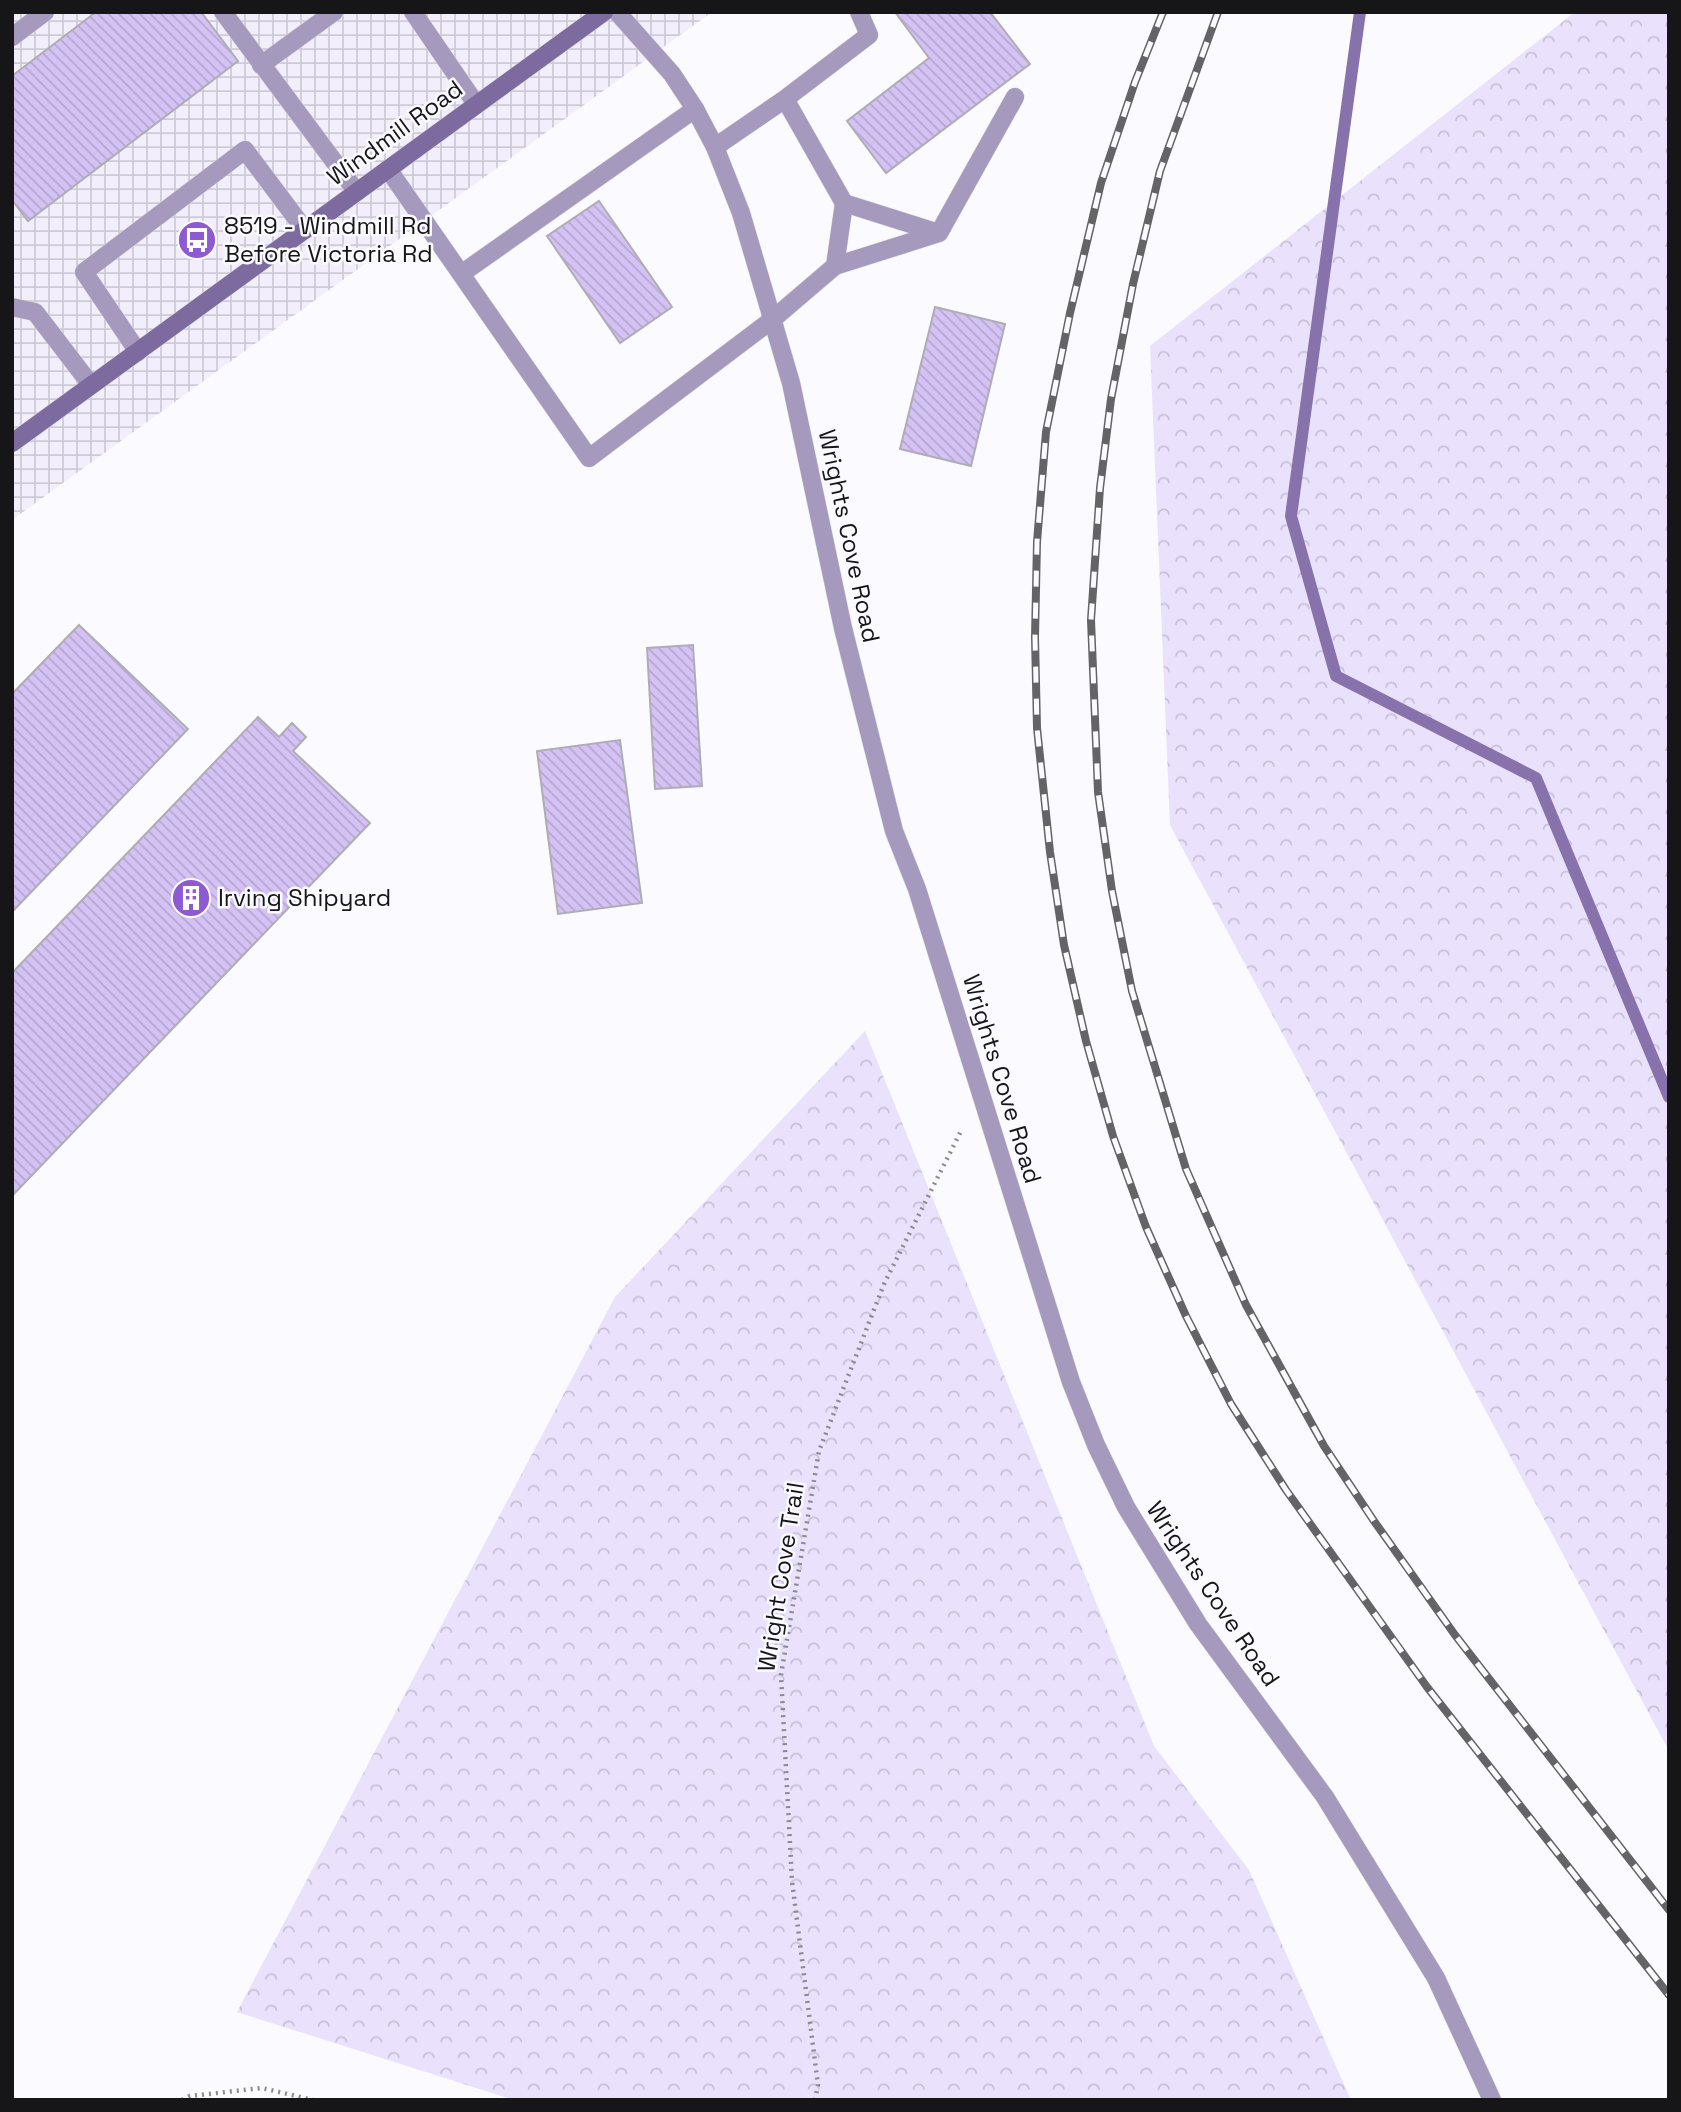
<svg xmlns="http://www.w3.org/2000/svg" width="1681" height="2112" font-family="'Space Grotesk',sans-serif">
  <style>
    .industrial { fill: url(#industrial-grid) }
    .forest { fill: url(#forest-crowns) }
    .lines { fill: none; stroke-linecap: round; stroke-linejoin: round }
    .stream { stroke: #8772ac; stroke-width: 12 }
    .building { fill: url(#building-back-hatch); stroke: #afadb3; stroke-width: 2 }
    .service-casing { stroke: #d6d6da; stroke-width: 19 }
    .minor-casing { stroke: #d6d6da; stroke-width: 19 }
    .secondary-casing { stroke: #d6d6da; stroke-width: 19 }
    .path { stroke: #8b8a8e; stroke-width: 4.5; stroke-dasharray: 2 5; stroke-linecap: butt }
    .service { stroke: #a599bd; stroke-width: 18 }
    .minor { stroke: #a599bd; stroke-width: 18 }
    .secondary { stroke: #7d6a9e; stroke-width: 18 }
    .rail-casing { stroke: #646467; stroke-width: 8 }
    .rail { stroke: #fbfaff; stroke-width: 5; stroke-dasharray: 16; stroke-linecap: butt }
    .labels { text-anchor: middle; stroke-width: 5; stroke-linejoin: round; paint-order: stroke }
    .street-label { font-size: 24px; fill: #161618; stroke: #fbfaff }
    .poi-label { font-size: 24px; fill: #161618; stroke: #fbfaff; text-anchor: start }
  </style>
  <defs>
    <pattern id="industrial-grid" width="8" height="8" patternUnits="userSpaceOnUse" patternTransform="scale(1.75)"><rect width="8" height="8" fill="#f2eefb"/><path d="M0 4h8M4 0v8" fill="none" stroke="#cfcbd6"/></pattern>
    <pattern id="forest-crowns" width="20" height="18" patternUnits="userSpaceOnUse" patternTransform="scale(1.75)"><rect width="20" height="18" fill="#eae1fc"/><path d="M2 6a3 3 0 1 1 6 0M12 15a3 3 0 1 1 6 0" fill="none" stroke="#c8c0d7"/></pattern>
    <pattern id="building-back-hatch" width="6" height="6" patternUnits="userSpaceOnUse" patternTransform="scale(1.75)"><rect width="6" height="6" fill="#d4c2f5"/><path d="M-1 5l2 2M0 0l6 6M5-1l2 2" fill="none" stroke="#b5a6d1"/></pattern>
  </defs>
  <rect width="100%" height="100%" fill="#fbfaff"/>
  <path class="industrial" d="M 12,12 L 712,12 L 12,520 Z"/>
  <path class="forest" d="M 1575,12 L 1669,12 L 1669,1751 L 1170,825 L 1150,346 Z
    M 865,1031 L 1154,1746 L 1249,1870 L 1351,2100 L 514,2100 L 237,2012 L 615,1297 Z"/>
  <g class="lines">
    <path class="stream" d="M 1360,12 L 1291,516 L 1336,676 L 1536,778 L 1669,1097"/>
  </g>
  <path class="building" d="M 96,12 L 201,12 L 238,61 L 28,221 L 12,200 L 12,76 Z
    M 895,12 L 990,12 L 1030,64 L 886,173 L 847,121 L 929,58 Z
    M 599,201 L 672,307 L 620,343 L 547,236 Z
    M 935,307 L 1005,324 L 971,466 L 900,449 Z
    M 79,625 L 188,729 L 12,912 L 12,694 Z
    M 693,645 L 702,786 L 655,789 L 647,648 Z
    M 258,717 L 279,737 L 292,723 L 306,737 L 293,751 L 370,823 L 12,1196 L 12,973 Z
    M 620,740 L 642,903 L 558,914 L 537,751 Z"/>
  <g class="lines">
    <g class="service-casing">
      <path id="service" d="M 223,12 L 356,191
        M 413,12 L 476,104
        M 12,37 L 45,12
        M 261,65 L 334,12
        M 715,147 L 785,99
        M 388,169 L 589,458 L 773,319 L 835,266 L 939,233 L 1015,97
        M 844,203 L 939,233
        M 835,266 L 844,203 L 785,99 L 869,35 L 859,12
        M 461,274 L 695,109
        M 12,307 L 35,312 L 91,385
        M 138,352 L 84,272 L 245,150 L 305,230"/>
    </g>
    <g class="minor-casing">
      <path id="minor" d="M 617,12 L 672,74 L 695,109 L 715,147 L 741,213 L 791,383 L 843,628 L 894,831 L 917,889 L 1071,1382 L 1096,1445 L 1126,1507 L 1198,1624 L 1325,1797 L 1436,1978 L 1492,2100"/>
    </g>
    <g class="secondary-casing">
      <path id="secondary" d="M 12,443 L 604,12"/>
    </g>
    <path class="path" d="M 182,2100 L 190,2096 L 262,2088 L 313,2100
      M 815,2100 L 818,2085 L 792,1881 L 781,1675 L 819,1451 L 884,1284 L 961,1131"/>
    <use href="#service" class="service"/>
    <use href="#minor" class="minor"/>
    <use href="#secondary" class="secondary"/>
    <g class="rail-casing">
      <path id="rail" d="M 1163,12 L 1135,82 L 1101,183 L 1070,313 L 1046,432 L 1037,542 L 1035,637 L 1037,728 L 1050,852 L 1064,945 L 1086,1041 L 1113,1136 L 1146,1227 L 1186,1316 L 1231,1404 L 1286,1490 L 1427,1687 L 1669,1995
        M 1218,12 L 1160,171 L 1133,284 L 1111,399 L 1100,488 L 1091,620 L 1098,792 L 1112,891 L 1132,991 L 1186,1169 L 1246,1305 L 1324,1446 L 1374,1521 L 1455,1635 L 1669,1910"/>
    </g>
    <use href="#rail" class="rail"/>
  </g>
  <defs>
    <g id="bus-disc" transform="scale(2.0125)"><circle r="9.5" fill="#8d5ad2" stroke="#fbfaff"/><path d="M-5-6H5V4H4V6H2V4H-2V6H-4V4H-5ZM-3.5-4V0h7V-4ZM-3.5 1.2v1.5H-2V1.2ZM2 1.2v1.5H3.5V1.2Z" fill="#fff"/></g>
    <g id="building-disc" transform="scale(2.0125)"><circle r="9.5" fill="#8d5ad2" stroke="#fbfaff"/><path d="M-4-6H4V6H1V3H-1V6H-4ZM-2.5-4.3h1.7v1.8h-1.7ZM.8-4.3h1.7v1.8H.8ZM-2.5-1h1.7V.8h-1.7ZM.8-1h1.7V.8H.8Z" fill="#fff"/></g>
  </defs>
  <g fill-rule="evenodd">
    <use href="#bus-disc" x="197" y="240"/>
    <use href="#building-disc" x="191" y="898"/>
  </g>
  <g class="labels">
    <g class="street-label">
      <text transform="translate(395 133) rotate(-36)" y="8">Windmill Road</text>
      <text transform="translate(849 536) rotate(78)" y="8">Wrights Cove Road</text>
      <text transform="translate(1002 1079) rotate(73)" y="8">Wrights Cove Road</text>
      <text transform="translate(781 1577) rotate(-81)" y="8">Wright Cove Trail</text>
      <text transform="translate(1213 1594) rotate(56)" y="8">Wrights Cove Road</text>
    </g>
    <g class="poi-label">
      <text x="224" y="234">8519 - Windmill Rd<tspan x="224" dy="28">Before Victoria Rd</tspan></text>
      <text x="218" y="906">Irving Shipyard</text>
    </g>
  </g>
  <rect width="1681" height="2112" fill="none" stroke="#161618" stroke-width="28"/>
</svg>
